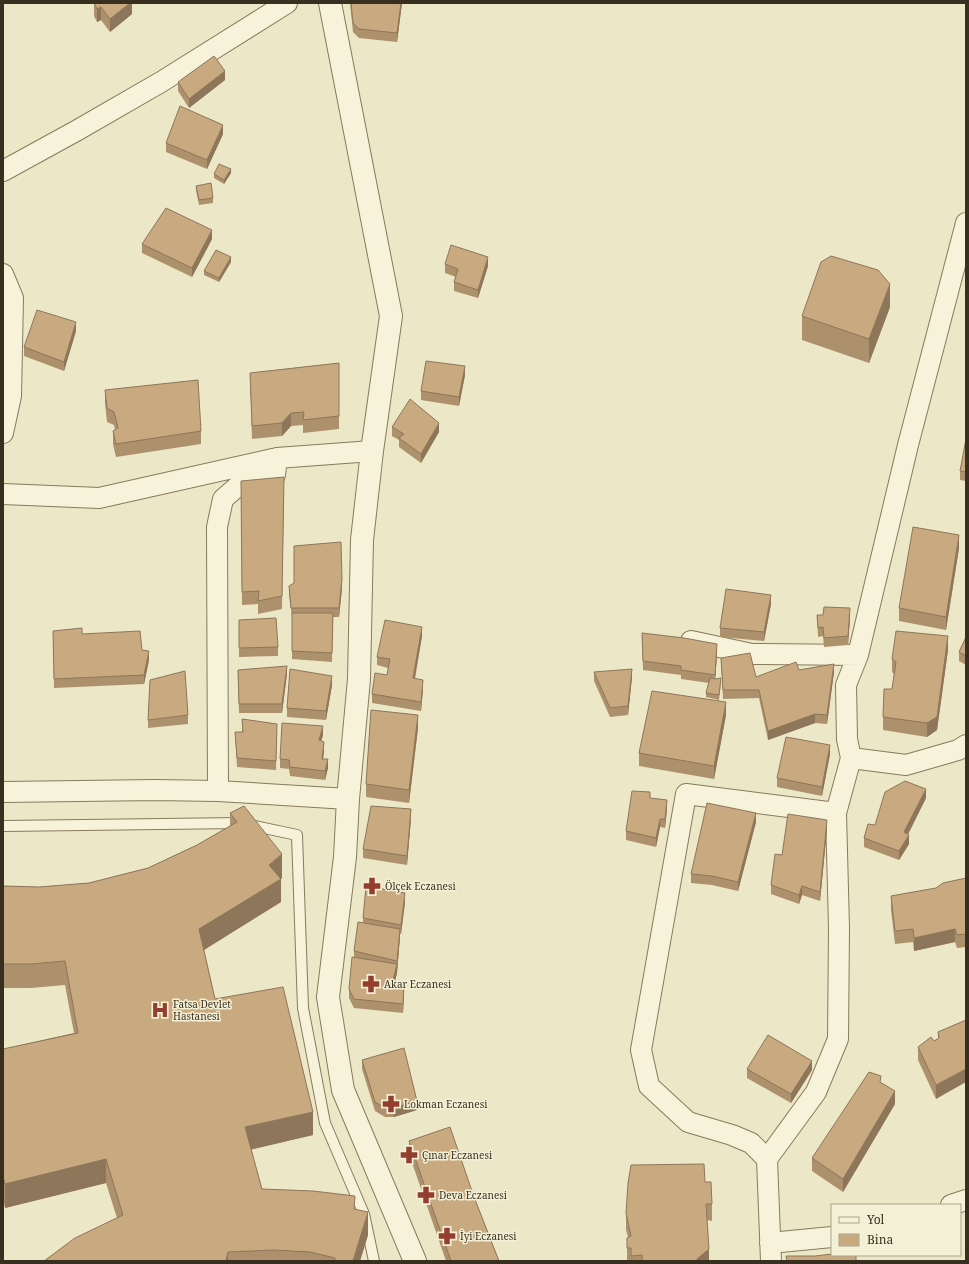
<svg xmlns="http://www.w3.org/2000/svg" width="969" height="1264" font-family="'Noto Serif',serif">
  <style>
    .lines { fill: none; stroke-linecap: round; stroke-linejoin: round }
    .service-casing { stroke: #877a5d; stroke-width: 12 }
    .minor-casing { stroke: #877a5d; stroke-width: 22 }
    .tertiary-casing { stroke: #877a5d; stroke-width: 24 }
    .service { stroke: #f7f3da; stroke-width: 10 }
    .minor { stroke: #f7f3da; stroke-width: 20 }
    .tertiary { stroke: #f7f3da; stroke-width: 22 }
    .wall { fill: #ad916d }
    .shaded-wall { fill: #8d7659 }
    .building { fill: #c9a97f; stroke: #8d7659 }
    .labels { text-anchor: middle; stroke-width: 3; stroke-linejoin: round; paint-order: stroke }
    .poi-label { font-size: 10px; fill: #382f20; stroke: #f4f0d6; text-anchor: start }
  </style>
  <rect width="100%" height="100%" fill="#ece7c7"/>
  <g class="lines">
    <g class="service-casing">
      <path id="service" d="M 3,826 L 241,823 L 297,835 L 303,1008 L 325,1123 L 364,1214 L 374,1261"/>
    </g>
    <g class="minor-casing">
      <path id="minor" d="M 3,171 L 76,131 L 161,82 L 287,3
        M 3,274 L 13,298 L 11,396 L 3,433
        M 3,494 L 99,498 L 277,458 L 372,451
        M 691,641 L 752,654 L 858,655
        M 851,758 L 906,765 L 958,750 L 966,745
        M 218,791 L 217,527 L 223,499 L 238,486 L 260,477 L 275,475 L 277,458
        M 3,792 L 155,790 L 218,791 L 348,799
        M 767,1159 L 751,1143 L 732,1135 L 688,1122 L 649,1086 L 641,1050 L 686,794 L 836,813
        M 951,1205 L 966,1200
        M 770,1243 L 832,1237
        M 771,1261 L 767,1159 L 816,1092 L 838,1039 L 839,928 L 836,813 L 851,758 L 847,739 L 846,685 L 858,655 L 908,445 L 966,223"/>
    </g>
    <g class="tertiary-casing">
      <path id="tertiary" d="M 330,3 L 391,316 L 372,451 L 362,540 L 359,679 L 348,799 L 345,857 L 328,997 L 343,1090 L 415,1261"/>
    </g>
    <use href="#service" class="service"/>
    <use href="#minor" class="minor"/>
    <use href="#tertiary" class="tertiary"/>
  </g>
  <path class="wall" d="M 94,3 L 132,3 L 132,14 L 110,32 L 101,20 L 97,22 L 94,16 Z
    M 350,3 L 402,3 L 397,42 L 359,38 L 353,32 Z
    M 225,80 L 189,108 L 178,91 L 178,82 Z
    M 223,134 L 207,169 L 166,152 L 166,143 Z
    M 231,173 L 224,184 L 214,178 L 214,174 Z
    M 196,186 L 213,198 L 213,203 L 199,205 L 196,190 Z
    M 212,239 L 192,277 L 142,253 L 142,244 Z
    M 231,262 L 219,282 L 204,275 L 204,271 Z
    M 445,264 L 488,266 L 478,298 L 454,291 L 454,282 L 456,277 L 445,273 Z
    M 890,307 L 869,363 L 802,340 L 802,316 Z
    M 76,331 L 64,371 L 24,356 L 24,347 Z
    M 339,363 L 339,429 L 303,433 L 303,425 L 291,426 L 282,436 L 252,439 L 250,373 Z
    M 465,375 L 459,406 L 421,400 L 421,391 Z
    M 105,390 L 201,431 L 201,444 L 116,457 L 113,444 L 113,431 L 115,430 L 114,425 L 107,422 L 105,403 Z
    M 392,427 L 439,432 L 421,463 L 399,447 L 399,440 L 392,436 Z
    M 966,439 L 966,481 L 960,480 L 960,471 Z
    M 241,481 L 284,490 L 282,609 L 258,614 L 258,604 L 242,605 Z
    M 959,548 L 946,630 L 899,621 L 899,608 Z
    M 289,586 L 342,588 L 339,617 L 333,617 L 332,662 L 292,659 L 292,617 L 289,595 Z
    M 771,604 L 764,641 L 720,637 L 720,628 Z
    M 817,615 L 850,617 L 848,645 L 824,647 L 823,636 L 818,637 Z
    M 239,620 L 278,647 L 278,656 L 239,657 Z
    M 53,631 L 82,634 L 142,650 L 149,660 L 144,684 L 54,688 Z
    M 642,633 L 717,653 L 715,679 L 721,682 L 719,700 L 706,697 L 706,693 L 709,683 L 681,679 L 681,675 L 643,670 Z
    M 422,636 L 415,679 L 423,689 L 421,711 L 372,703 L 372,694 L 387,675 L 388,668 L 377,665 L 377,657 Z
    M 966,637 L 966,665 L 959,661 L 959,652 Z
    M 948,650 L 937,730 L 927,737 L 883,730 L 883,717 L 892,689 L 894,674 L 892,672 L 892,659 Z
    M 721,658 L 756,677 L 799,670 L 834,672 L 827,724 L 815,723 L 768,740 L 759,698 L 723,699 Z
    M 238,670 L 287,674 L 282,713 L 239,713 Z
    M 594,672 L 632,677 L 628,715 L 610,717 L 594,681 Z
    M 332,685 L 326,720 L 287,717 L 287,708 Z
    M 188,715 L 188,724 L 148,728 L 148,720 Z
    M 726,715 L 714,779 L 639,766 L 639,753 Z
    M 242,719 L 277,724 L 276,770 L 237,767 L 235,732 L 242,732 Z
    M 418,728 L 409,803 L 366,797 L 366,784 Z
    M 323,735 L 321,741 L 324,751 L 323,759 L 328,768 L 325,780 L 290,776 L 289,769 L 280,768 L 280,759 Z
    M 830,754 L 822,796 L 777,787 L 777,778 Z
    M 650,798 L 667,809 L 665,828 L 660,827 L 656,847 L 626,840 L 626,831 Z
    M 926,798 L 908,835 L 909,844 L 899,860 L 864,847 L 864,838 L 875,825 Z
    M 230,813 L 282,878 L 281,879 L 281,902 L 204,950 L 215,999 L 313,1135 L 251,1149 L 262,1189 L 355,1209 L 368,1235 L 360,1261 L 44,1261 L 117,1218 L 106,1183 L 5,1208 L 3,1200 L 3,1049 L 74,1033 L 65,985 L 31,988 L 3,988 L 3,886 L 39,887 L 89,883 L 148,868 L 197,845 L 230,826 Z
    M 411,818 L 407,865 L 363,858 L 363,849 Z
    M 756,822 L 738,891 L 712,885 L 691,883 L 691,874 Z
    M 827,829 L 820,901 L 802,895 L 799,904 L 771,894 L 771,885 L 782,855 Z
    M 966,878 L 966,947 L 957,948 L 955,942 L 914,951 L 913,942 L 895,944 L 891,910 L 891,896 L 936,888 Z
    M 405,902 L 401,934 L 400,934 L 397,973 L 394,985 L 404,994 L 403,1013 L 354,1008 L 349,998 L 349,989 L 354,957 L 354,951 L 363,922 L 363,918 Z
    M 966,1020 L 936,1099 L 918,1060 L 918,1047 L 934,1041 L 938,1039 L 938,1032 Z
    M 362,1060 L 417,1110 L 394,1117 L 385,1117 L 375,1111 L 362,1069 Z
    M 747,1069 L 812,1070 L 791,1103 L 747,1078 Z
    M 881,1082 L 895,1104 L 843,1192 L 812,1171 L 812,1158 Z
    M 409,1141 L 474,1197 L 499,1261 L 446,1261 L 409,1154 Z
    M 705,1182 L 712,1204 L 712,1221 L 707,1220 L 709,1261 L 627,1261 L 627,1238 L 628,1237 L 626,1230 L 626,1213 Z"/>
  <path class="shaded-wall" d="M 130,3 L 132,3 L 132,14 L 110,32 L 110,19 Z
    M 401,3 L 402,3 L 397,42 L 397,33 Z
    M 101,7 L 101,20 L 97,22 L 97,9 Z
    M 225,71 L 225,80 L 189,108 L 189,99 Z
    M 223,125 L 223,134 L 207,169 L 207,160 Z
    M 231,169 L 231,173 L 224,184 L 224,180 Z
    M 212,230 L 212,239 L 192,277 L 192,268 Z
    M 231,257 L 231,262 L 219,282 L 219,278 Z
    M 488,257 L 488,266 L 478,298 L 478,290 Z
    M 890,284 L 890,307 L 869,363 L 869,339 Z
    M 76,322 L 76,331 L 64,371 L 64,362 Z
    M 465,366 L 465,375 L 459,406 L 459,397 Z
    M 291,413 L 291,426 L 282,436 L 282,423 Z
    M 439,423 L 439,432 L 421,463 L 421,454 Z
    M 959,535 L 959,548 L 946,630 L 946,617 Z
    M 342,579 L 342,588 L 339,617 L 339,608 Z
    M 771,595 L 771,604 L 764,641 L 764,632 Z
    M 850,608 L 850,617 L 848,645 L 848,636 Z
    M 422,627 L 422,636 L 413,687 L 413,678 Z
    M 948,636 L 948,650 L 937,730 L 927,737 L 927,723 Z
    M 717,644 L 717,653 L 715,684 L 715,675 Z
    M 149,651 L 149,660 L 144,684 L 144,675 Z
    M 834,664 L 834,672 L 827,724 L 827,715 Z
    M 287,666 L 287,674 L 282,713 L 282,704 Z
    M 632,669 L 632,677 L 628,715 L 628,706 Z
    M 332,676 L 332,685 L 326,720 L 326,711 Z
    M 423,680 L 423,689 L 421,711 L 421,702 Z
    M 726,702 L 726,715 L 714,779 L 714,766 Z
    M 815,714 L 815,723 L 768,740 L 768,731 Z
    M 418,715 L 418,728 L 409,803 L 409,790 Z
    M 323,726 L 323,735 L 319,749 L 319,740 Z
    M 324,742 L 324,751 L 322,768 L 322,759 Z
    M 830,745 L 830,754 L 822,796 L 822,787 Z
    M 328,759 L 328,768 L 325,780 L 325,771 Z
    M 926,789 L 926,798 L 904,841 L 904,832 Z
    M 667,800 L 667,809 L 665,828 L 665,819 Z
    M 411,809 L 411,818 L 407,865 L 407,856 Z
    M 756,813 L 756,822 L 738,891 L 738,882 Z
    M 660,819 L 660,827 L 656,847 L 656,838 Z
    M 827,820 L 827,829 L 820,901 L 820,892 Z
    M 909,835 L 909,844 L 899,860 L 899,851 Z
    M 282,854 L 282,878 L 281,879 L 281,902 L 199,953 L 199,929 L 269,865 Z
    M 802,886 L 802,895 L 799,904 L 799,895 Z
    M 405,893 L 405,902 L 401,934 L 401,925 Z
    M 400,929 L 400,938 L 397,973 L 392,993 L 392,984 L 397,965 Z
    M 955,929 L 955,942 L 914,951 L 914,938 Z
    M 404,986 L 404,994 L 403,1013 L 403,1004 Z
    M 812,1061 L 812,1070 L 791,1103 L 791,1094 Z
    M 966,1069 L 966,1082 L 936,1099 L 936,1085 Z
    M 895,1091 L 895,1104 L 843,1192 L 843,1179 Z
    M 417,1101 L 417,1110 L 394,1117 L 394,1108 Z
    M 313,1112 L 313,1135 L 245,1151 L 245,1127 Z
    M 106,1159 L 106,1183 L 5,1208 L 5,1184 Z
    M 368,1212 L 368,1235 L 360,1261 L 353,1261 Z
    M 709,1249 L 709,1261 L 697,1261 L 697,1259 Z
    M 228,1252 L 228,1261 L 226,1261 Z"/>
  <path class="building" d="M 94,3 L 130,3 L 110,19 L 101,7 L 97,9 Z
    M 351,3 L 401,3 L 397,33 L 359,29 L 353,23 Z
    M 214,56 L 225,71 L 189,99 L 178,82 Z
    M 180,106 L 223,125 L 207,160 L 166,143 Z
    M 219,164 L 231,169 L 224,180 L 214,174 Z
    M 211,183 L 213,198 L 199,200 L 196,186 Z
    M 166,208 L 212,230 L 192,268 L 142,244 Z
    M 451,245 L 488,257 L 478,290 L 454,282 L 458,269 L 445,264 Z
    M 216,250 L 231,257 L 219,278 L 204,271 Z
    M 831,256 L 878,270 L 890,284 L 869,339 L 802,316 L 821,262 Z
    M 37,310 L 76,322 L 64,362 L 24,347 Z
    M 426,361 L 465,366 L 459,397 L 421,391 Z
    M 339,363 L 339,416 L 303,420 L 304,412 L 291,413 L 282,423 L 252,426 L 250,373 Z
    M 198,380 L 201,431 L 116,444 L 113,431 L 118,428 L 114,412 L 107,408 L 105,390 Z
    M 410,399 L 439,423 L 421,454 L 399,438 L 404,434 L 392,427 Z
    M 966,439 L 966,472 L 960,471 Z
    M 284,477 L 282,596 L 258,601 L 259,591 L 242,592 L 241,481 Z
    M 913,527 L 959,535 L 946,617 L 899,608 Z
    M 341,542 L 342,579 L 339,608 L 291,608 L 289,586 L 294,583 L 294,546 Z
    M 726,589 L 771,595 L 764,632 L 720,628 Z
    M 824,607 L 850,608 L 848,636 L 824,638 L 823,627 L 818,628 L 817,615 L 823,615 Z
    M 292,613 L 333,613 L 332,653 L 292,651 Z
    M 276,618 L 278,647 L 239,648 L 239,620 Z
    M 385,620 L 422,627 L 413,678 L 423,680 L 421,702 L 372,694 L 375,673 L 387,675 L 390,659 L 377,657 Z
    M 82,628 L 82,634 L 140,631 L 142,650 L 149,651 L 144,675 L 54,679 L 53,631 Z
    M 896,631 L 948,636 L 937,717 L 927,723 L 883,717 L 884,689 L 892,689 L 896,662 L 892,659 Z
    M 642,633 L 684,638 L 717,644 L 715,675 L 681,670 L 681,666 L 643,661 Z
    M 966,637 L 966,656 L 959,652 Z
    M 750,653 L 756,677 L 796,662 L 799,670 L 834,664 L 827,715 L 815,714 L 768,731 L 759,690 L 723,690 L 721,658 Z
    M 287,666 L 282,704 L 239,704 L 238,670 Z
    M 290,669 L 332,676 L 326,711 L 287,708 Z
    M 632,669 L 628,706 L 610,708 L 594,672 Z
    M 185,671 L 188,715 L 148,720 L 150,680 Z
    M 710,678 L 715,679 L 721,678 L 719,695 L 706,693 Z
    M 652,691 L 726,702 L 714,766 L 639,753 Z
    M 371,710 L 418,715 L 409,790 L 366,784 Z
    M 242,719 L 277,724 L 276,761 L 237,758 L 235,732 L 243,732 Z
    M 282,723 L 323,726 L 319,740 L 324,742 L 322,759 L 328,759 L 325,771 L 290,767 L 289,760 L 280,759 Z
    M 786,737 L 830,745 L 822,787 L 777,778 Z
    M 905,781 L 926,789 L 904,832 L 909,835 L 899,851 L 864,838 L 868,824 L 875,825 L 885,792 Z
    M 632,791 L 650,792 L 650,798 L 667,800 L 665,819 L 660,819 L 656,838 L 626,831 Z
    M 707,803 L 756,813 L 738,882 L 712,876 L 691,874 Z
    M 244,806 L 282,854 L 269,865 L 281,879 L 199,929 L 215,999 L 283,987 L 313,1112 L 245,1127 L 262,1189 L 313,1191 L 355,1196 L 354,1209 L 368,1212 L 353,1261 L 335,1261 L 335,1258 L 310,1252 L 274,1250 L 228,1252 L 226,1261 L 44,1261 L 75,1238 L 123,1215 L 106,1159 L 5,1184 L 3,1177 L 3,1049 L 78,1033 L 65,961 L 31,964 L 3,964 L 3,886 L 39,887 L 89,883 L 148,868 L 197,845 L 237,822 L 230,813 Z
    M 371,806 L 411,809 L 407,856 L 363,849 Z
    M 788,814 L 827,820 L 820,892 L 802,886 L 799,895 L 771,885 L 775,854 L 782,855 Z
    M 966,878 L 966,934 L 957,935 L 955,929 L 914,938 L 913,929 L 895,931 L 891,896 L 936,888 L 943,883 Z
    M 366,886 L 405,893 L 401,925 L 363,918 Z
    M 358,922 L 400,929 L 397,961 L 354,951 Z
    M 352,957 L 397,964 L 392,984 L 404,986 L 403,1004 L 354,999 L 349,989 Z
    M 966,1020 L 966,1069 L 936,1085 L 918,1047 L 931,1037 L 934,1041 L 939,1038 L 938,1032 Z
    M 768,1035 L 812,1061 L 791,1094 L 747,1069 Z
    M 404,1048 L 417,1101 L 394,1108 L 385,1108 L 375,1102 L 362,1060 Z
    M 869,1072 L 881,1076 L 880,1082 L 895,1091 L 843,1179 L 812,1158 Z
    M 450,1127 L 474,1197 L 499,1261 L 451,1261 L 409,1141 Z
    M 704,1164 L 705,1182 L 711,1182 L 712,1204 L 706,1204 L 709,1249 L 697,1259 L 697,1261 L 642,1261 L 642,1255 L 631,1256 L 631,1248 L 627,1248 L 627,1238 L 631,1236 L 626,1213 L 628,1183 L 631,1165 Z
    M 832,1254 L 832,1255 L 856,1255 L 856,1261 L 787,1261 L 786,1256 L 815,1256 Z"/>
  <defs>
    <g id="pharmacy-bare" transform="scale(1.38)"><path d="M-2-6h4v4h4v4h-4v4h-4v-4h-4v-4h4Z" fill="#943e30" stroke="#f4f0d6" stroke-width="2.5" paint-order="stroke"/></g>
    <g id="hospital-bare" transform="scale(1.38)"><path d="M-5-5h3v3.5h4V-5h3V5h-3V1.5h-4V5h-3Z" fill="#943e30" stroke="#f4f0d6" stroke-width="2.5" paint-order="stroke"/></g>
  </defs>
  <g fill-rule="evenodd">
    <use href="#pharmacy-bare" x="372" y="886"/>
    <use href="#pharmacy-bare" x="371" y="984"/>
    <use href="#hospital-bare" x="160" y="1010"/>
    <use href="#pharmacy-bare" x="391" y="1104"/>
    <use href="#pharmacy-bare" x="409" y="1155"/>
    <use href="#pharmacy-bare" x="426" y="1195"/>
    <use href="#pharmacy-bare" x="447" y="1236"/>
  </g>
  <g class="labels">
    <g class="poi-label">
      <text x="385" y="890">Ölçek Eczanesi</text>
      <text x="384" y="988">Akar Eczanesi</text>
      <text x="173" y="1008">Fatsa Devlet<tspan x="173" dy="12">Hastanesi</tspan></text>
      <text x="404" y="1108">Lokman Eczanesi</text>
      <text x="422" y="1159">Çınar Eczanesi</text>
      <text x="439" y="1199">Deva Eczanesi</text>
      <text x="460" y="1240">İyi Eczanesi</text>
    </g>
  </g>
  <rect width="969" height="1264" fill="none" stroke="#382f20" stroke-width="8"/>
  <rect x="831" y="1204" width="130" height="52" fill="#f4f0d6" stroke="#a9a38d"/>
  <rect x="839" y="1217" width="20" height="6" fill="#f7f3da" stroke="#a9a38d"/>
  <text x="867" y="1224" font-size="12" fill="#382f20">Yol</text>
  <rect x="839" y="1234" width="20" height="12" fill="#c9a97f" stroke="#a9a38d"/>
  <text x="867" y="1244" font-size="12" fill="#382f20">Bina</text>
</svg>
